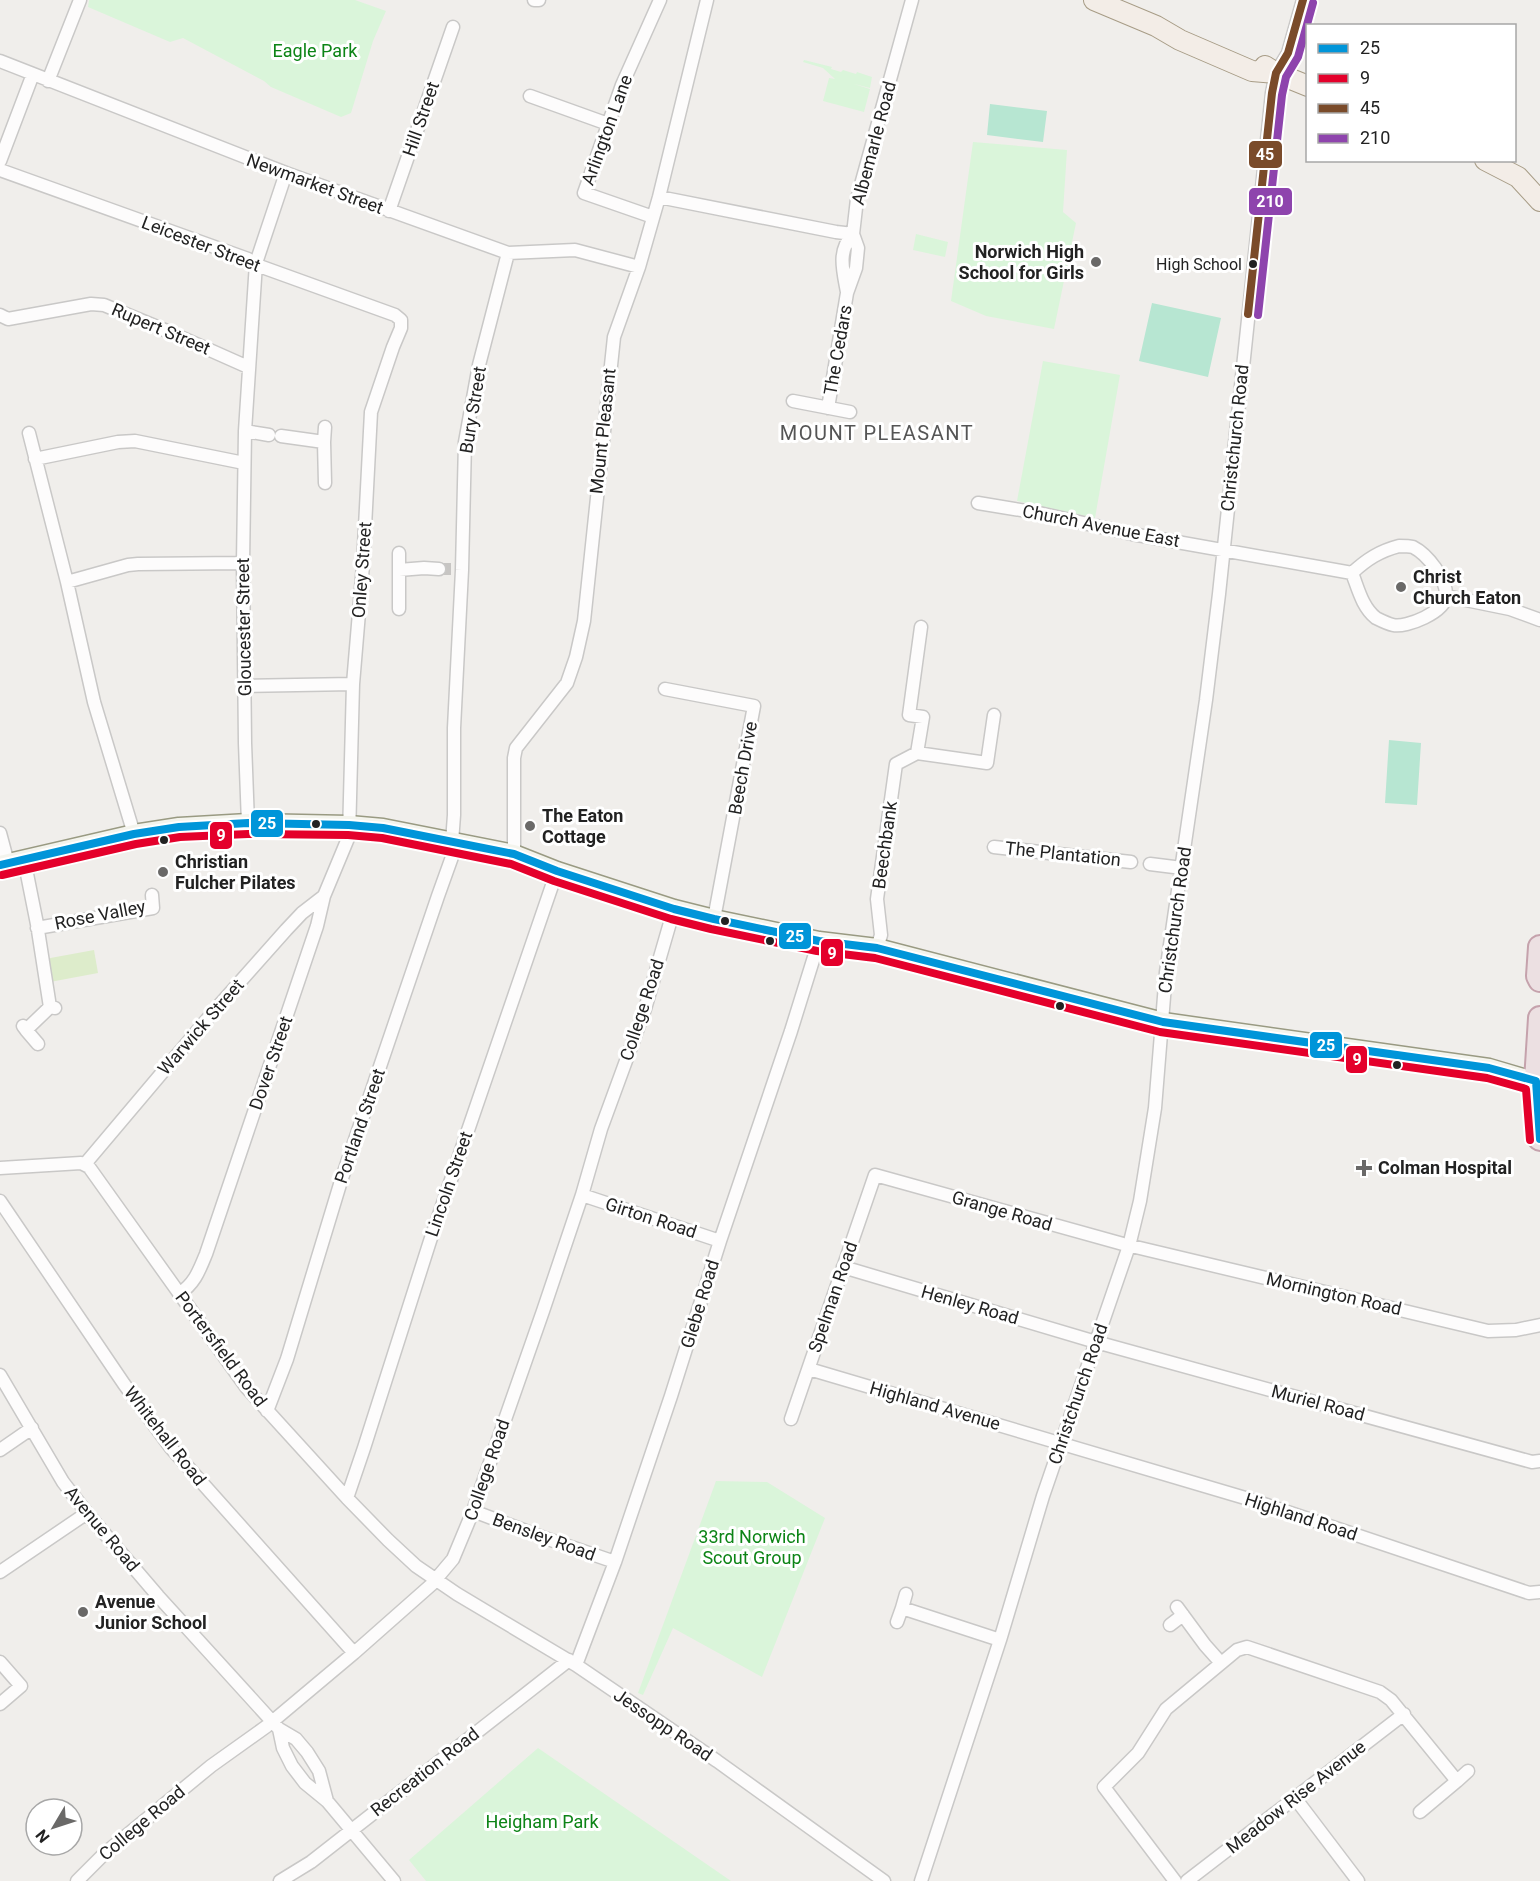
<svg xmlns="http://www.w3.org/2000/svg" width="1540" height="1881" font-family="Roboto,sans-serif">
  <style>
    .grass { fill: #ddeccb }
    .park { fill: #daf5da }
    .pitch { fill: #b7e6d2 }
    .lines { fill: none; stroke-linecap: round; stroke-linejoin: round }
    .street-tunnel { stroke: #c7c5c3; stroke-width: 12; stroke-dasharray: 12 6; stroke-linecap: butt }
    .street-casing { stroke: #c9c8c7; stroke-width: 15 }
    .secondary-casing { stroke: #999a82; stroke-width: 21 }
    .primary-casing { stroke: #a79c86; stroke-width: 22 }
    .highway-casing { stroke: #c5a2ac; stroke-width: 26 }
    .street { stroke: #fdfcfc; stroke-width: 12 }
    .secondary { stroke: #f4f4ed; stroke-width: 18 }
    .primary { stroke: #f3ede7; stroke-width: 20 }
    .highway { stroke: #ece0e2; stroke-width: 22 }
    .bus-1-casing { stroke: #fff; stroke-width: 12 }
    .bus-2-casing { stroke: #fff; stroke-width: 12 }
    .bus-3-casing { stroke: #fff; stroke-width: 12 }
    .bus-4-casing { stroke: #fff; stroke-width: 12 }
    .bus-1 { stroke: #0095d9; stroke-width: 8 }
    .bus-2 { stroke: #e4002b; stroke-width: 8 }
    .bus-3 { stroke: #7a4b2a; stroke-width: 8 }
    .bus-4 { stroke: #8e44ad; stroke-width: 8 }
    .poi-dot { fill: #6a6968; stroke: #fff; stroke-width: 2 }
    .bus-dot { fill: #222; stroke: #fff; stroke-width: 2 }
    .labels { text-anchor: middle; stroke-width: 6; stroke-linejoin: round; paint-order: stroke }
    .bus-label { font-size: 16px; fill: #222; stroke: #fff; text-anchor: end }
    .park-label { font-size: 18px; fill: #0c8416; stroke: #fff }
    .street-label { font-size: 18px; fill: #222; stroke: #fff }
    .poi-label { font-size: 18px; font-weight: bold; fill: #222; stroke: #fff; text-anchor: start }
    .neighbourhood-label { font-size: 20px; letter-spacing: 1.5px; fill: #555; stroke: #fff }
    .line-badge { stroke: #fff; stroke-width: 2 }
    .badge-label { font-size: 16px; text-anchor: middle; font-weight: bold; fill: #fff }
  </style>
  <rect width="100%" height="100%" fill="#f0eeeb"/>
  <path class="grass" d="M 94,950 L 98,973 L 50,982 L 45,959 Z"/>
  <path class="park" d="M 89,0 L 355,0 L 386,11 L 373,41 L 351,113 L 341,117 L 271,87 L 264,81 L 183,38 L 170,42 L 88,7 Z
    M 804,60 L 832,67 L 831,69 L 841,72 L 843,70 L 856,74 L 857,72 L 872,77 L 870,88 L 854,84 L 870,89 L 864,112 L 823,101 L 829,78 L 835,79 L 823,68 L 803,62 Z
    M 973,142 L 1067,150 L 1063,212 L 1076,223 L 1054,329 L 986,316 L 951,301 Z
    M 916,234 L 948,242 L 945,257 L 913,250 Z
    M 1043,361 L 1120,375 L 1095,518 L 1017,501 Z
    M 716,1481 L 767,1482 L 825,1518 L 762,1677 L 673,1628 L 643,1695 L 638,1693 Z
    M 538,1748 L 731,1881 L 426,1881 L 409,1860 Z"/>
  <path class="pitch" d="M 990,104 L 1047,111 L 1043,142 L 987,135 Z
    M 1152,303 L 1221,318 L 1208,377 L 1139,361 Z
    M 1389,740 L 1421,743 L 1417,805 L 1385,803 Z"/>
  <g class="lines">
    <path class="street-tunnel" d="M 439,569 L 453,569"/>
    <g class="street-casing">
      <path id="street" d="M 534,0 L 539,0
        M 0,61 L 286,173 L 508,253 L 575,250 L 639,267
        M 48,81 L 80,0
        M 530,96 L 608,124
        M 0,161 L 33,74
        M 0,170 L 248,259 L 262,267 L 395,315 L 401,320 L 401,328 L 393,347 L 371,412 L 363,565 L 353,684 L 349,836 L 324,896 L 317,926 L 206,1254 C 199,1271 195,1283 179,1294
        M 659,197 L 836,232 L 853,234
        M 389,211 L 453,27
        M 653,217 L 584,193 L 622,85 L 660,0
        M 847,292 C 843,270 837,251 853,234
        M 0,315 L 8,319 L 91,304 L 104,305 L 167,331 L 248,367
        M 793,401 L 850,412
        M 828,408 L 847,293 L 856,268 L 858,248 L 853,234 L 857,199 L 912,0
        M 245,431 L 269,435
        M 29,433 L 67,582 L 94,702 L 134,834
        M 281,436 L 324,442 L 325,483
        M 324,442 L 325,427
        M 35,459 L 118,442 L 135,441 L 244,463
        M 978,503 L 1039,513 L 1132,534 L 1352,573
        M 1399,546 C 1404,546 1409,546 1413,547 C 1427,554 1447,579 1446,596 C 1445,612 1407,628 1393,625 C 1388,624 1380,620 1376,618 C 1362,607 1358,588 1352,573 C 1367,559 1380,551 1399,546 Z
        M 399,570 L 399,553
        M 67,582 L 128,565 L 138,564 L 243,563
        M 1446,596 L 1510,609 L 1540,620
        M 399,609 L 399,570 L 424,568 L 439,569
        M 245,686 L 353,684
        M 665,689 L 754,706 L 714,919
        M 917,753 L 987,763 L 994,715
        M 248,823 L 245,743 L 243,563 L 245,431 L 256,263 L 286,173
        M 0,833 L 8,863
        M 452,842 L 454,815 L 454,728 L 462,570 L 465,442 L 479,365 L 508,253
        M 994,847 L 1131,862
        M 514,854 L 514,758 L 516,748 L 567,683 L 576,657 L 584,621 L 614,337 L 639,267 L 659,197 L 707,0
        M 24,859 L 37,924 L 50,1007
        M 1150,864 L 1182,868
        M 37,928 L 153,908 L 152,895
        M 877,948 L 881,935 L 877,899 L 896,764 L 917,753 L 923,717 L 909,715 L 921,627
        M 23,1026 L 26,1030 L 50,1007 L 55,1008
        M 26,1030 L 38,1044
        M 85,1164 L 215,1010 L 286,930 L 302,913 L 324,896
        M 0,1168 L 81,1163 L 89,1167 L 246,1387 L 347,1498 L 388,1540 L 416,1566 L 457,1594 L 576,1665 L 717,1761 L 884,1881
        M 582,1195 L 720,1241
        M 0,1201 L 124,1384 L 171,1448 L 354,1653
        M 843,1267 L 1096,1342 L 1532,1462 L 1540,1461
        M 809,1369 L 1252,1500 L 1529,1593 L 1540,1592
        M 0,1375 L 63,1482 L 87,1513 L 158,1596 L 279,1729 L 296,1739 L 307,1752 L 319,1771 L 327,1801
        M 267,1411 L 287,1359 L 341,1181 L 438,896 L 457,843
        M 791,1419 L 875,1175 L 1123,1244 L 1488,1331 L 1516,1330 L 1540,1325
        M 0,1450 L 32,1428
        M 347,1498 L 364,1448 L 430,1241 L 557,871
        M 473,1511 L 542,1537 L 615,1562
        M 0,1572 L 87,1513
        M 1177,1607 L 1205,1645 L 1221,1663
        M 902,1608 L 906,1594
        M 897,1622 L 902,1608 L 1000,1640
        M 1170,1625 L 1183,1615
        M 0,1662 L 21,1686 L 0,1704
        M 576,1665 L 615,1562 L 671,1396 L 720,1241 L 791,1031 L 819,941
        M 279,1729 L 283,1748 L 292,1766 L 305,1783 L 327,1801 L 394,1881
        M 1457,1781 L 1468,1771
        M 1295,1798 L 1358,1881
        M 77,1881 L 104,1854 L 211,1766 L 267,1726 L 354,1653 L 431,1585 L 453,1559 L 473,1511 L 543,1311 L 582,1195 L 601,1129 L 645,1009 L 674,909
        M 280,1881 L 311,1862 L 569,1660
        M 921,1881 L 1000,1640 L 1043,1496 L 1129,1246 L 1140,1201 L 1155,1108 L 1166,972 L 1206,700 L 1219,594 L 1272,93 L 1276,73 L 1288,53 L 1303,0
        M 1175,1881 L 1104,1787 L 1138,1753 L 1166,1709 L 1237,1650 L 1247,1647 L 1380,1692 L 1391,1700 L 1457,1781 L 1420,1812
        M 1187,1881 L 1404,1714"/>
    </g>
    <g class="secondary-casing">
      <path id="secondary" d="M 0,865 L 134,834 L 179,827 L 248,823 L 349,825 L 383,828 L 514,854 L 557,871 L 674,909 L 714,919 L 819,941 L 877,948 L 1163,1022 L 1489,1068 L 1540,1083"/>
    </g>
    <g class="primary-casing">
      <path id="primary" d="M 1094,0 L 1156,26 L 1180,40 L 1252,71 L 1276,73
        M 1265,66 L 1276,73 L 1308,86
        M 1485,160 L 1518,177 L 1540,201"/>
    </g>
    <g class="highway-casing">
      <path id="highway" d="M 1540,947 L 1538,976 L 1540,980
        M 1540,1018 L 1536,1081 L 1540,1139"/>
    </g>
    <use href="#street" class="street"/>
    <use href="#secondary" class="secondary"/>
    <use href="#primary" class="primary"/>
    <use href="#highway" class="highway"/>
    <g class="bus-1-casing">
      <path id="bus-1" d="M 0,865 L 134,834 L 179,827 L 248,823 L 349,825 L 383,828 L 514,854 L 557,871 L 674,909 L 714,919 L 819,941 L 877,948 L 1163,1022 L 1489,1068 L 1536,1081 L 1540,1139"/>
    </g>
    <g class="bus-2-casing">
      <path id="bus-2" d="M 2,875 L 136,844 L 180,837 L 248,834 L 348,835 L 382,838 L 511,864 L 554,881 L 671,919 L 711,929 L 817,951 L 875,958 L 1160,1032 L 1487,1078 L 1526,1089 L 1530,1140"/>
    </g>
    <g class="bus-3-casing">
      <path id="bus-3" d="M 1248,314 L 1272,93 L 1276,73 L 1288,53 L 1303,0"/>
    </g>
    <g class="bus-4-casing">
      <path id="bus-4" d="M 1258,315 L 1282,95 L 1286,77 L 1298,57 L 1313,3"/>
    </g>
    <use href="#bus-1" class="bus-1"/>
    <use href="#bus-2" class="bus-2"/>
    <use href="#bus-3" class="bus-3"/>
    <use href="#bus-4" class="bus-4"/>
  </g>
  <g class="poi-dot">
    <circle cx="1096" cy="262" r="6"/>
    <circle cx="1401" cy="587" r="6"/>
    <circle cx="530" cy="826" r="6"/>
    <circle cx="163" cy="872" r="6"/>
    <path d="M1361 1159h6v6h6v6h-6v6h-6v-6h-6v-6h6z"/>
    <circle cx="83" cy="1612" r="6"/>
  </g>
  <g class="bus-dot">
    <circle cx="1253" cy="264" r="5"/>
    <circle cx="316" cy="824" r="5"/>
    <circle cx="164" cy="840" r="5"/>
    <circle cx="725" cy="921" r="5"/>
    <circle cx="770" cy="941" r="5"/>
    <circle cx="1060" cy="1006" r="5"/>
    <circle cx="1397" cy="1065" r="5"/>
  </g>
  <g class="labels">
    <g class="bus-label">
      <text x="1242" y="270">High School</text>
    </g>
    <g class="park-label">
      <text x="315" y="57">Eagle Park</text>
      <text x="752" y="1543">33rd Norwich<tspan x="752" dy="21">Scout Group</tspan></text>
      <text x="542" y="1828">Heigham Park</text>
    </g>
    <g class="street-label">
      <text transform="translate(421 119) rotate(-71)" y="6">Hill Street</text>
      <text transform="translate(607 130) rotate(-70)" y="6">Arlington Lane</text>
      <text transform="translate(874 143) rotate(-75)" y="6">Albemarle Road</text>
      <text transform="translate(315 184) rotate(20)" y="6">Newmarket Street</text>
      <text transform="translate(201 244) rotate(21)" y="6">Leicester Street</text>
      <text transform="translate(161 329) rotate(23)" y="6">Rupert Street</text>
      <text transform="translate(838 350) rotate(-80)" y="6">The Cedars</text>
      <text transform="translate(473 410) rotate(-81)" y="6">Bury Street</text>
      <text transform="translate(603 431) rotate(-84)" y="6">Mount Pleasant</text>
      <text transform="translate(1235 438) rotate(-84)" y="6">Christchurch Road</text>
      <text transform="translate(1101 526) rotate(11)" y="6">Church Avenue East</text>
      <text transform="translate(362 570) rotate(-86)" y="6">Onley Street</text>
      <text transform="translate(244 627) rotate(-91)" y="6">Gloucester Street</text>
      <text transform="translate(743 768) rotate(-80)" y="6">Beech Drive</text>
      <text transform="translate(885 845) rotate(-82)" y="6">Beechbank</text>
      <text transform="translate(1063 854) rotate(6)" y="6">The Plantation</text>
      <text transform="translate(100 915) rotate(-11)" y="6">Rose Valley</text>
      <text transform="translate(1175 920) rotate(-82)" y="6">Christchurch Road</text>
      <text transform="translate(642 1010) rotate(-72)" y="6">College Road</text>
      <text transform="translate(201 1027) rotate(-49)" y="6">Warwick Street</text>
      <text transform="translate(271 1063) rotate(-71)" y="6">Dover Street</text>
      <text transform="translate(360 1126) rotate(-71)" y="6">Portland Street</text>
      <text transform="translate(449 1184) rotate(-71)" y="6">Lincoln Street</text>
      <text transform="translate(1002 1211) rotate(16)" y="6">Grange Road</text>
      <text transform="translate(651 1218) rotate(18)" y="6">Girton Road</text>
      <text transform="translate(1334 1294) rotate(13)" y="6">Mornington Road</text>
      <text transform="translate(833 1297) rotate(-71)" y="6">Spelman Road</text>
      <text transform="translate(700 1304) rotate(-73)" y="6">Glebe Road</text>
      <text transform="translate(970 1305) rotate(16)" y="6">Henley Road</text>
      <text transform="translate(221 1349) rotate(53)" y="6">Portersfield Road</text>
      <text transform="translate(1078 1394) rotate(-71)" y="6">Christchurch Road</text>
      <text transform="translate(1318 1403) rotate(15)" y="6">Muriel Road</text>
      <text transform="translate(935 1406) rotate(16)" y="6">Highland Avenue</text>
      <text transform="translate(165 1436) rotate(52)" y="6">Whitehall Road</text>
      <text transform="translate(487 1470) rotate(-71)" y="6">College Road</text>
      <text transform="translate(1301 1517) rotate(18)" y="6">Highland Road</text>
      <text transform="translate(102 1529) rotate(50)" y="6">Avenue Road</text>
      <text transform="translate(544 1537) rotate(20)" y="6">Bensley Road</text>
      <text transform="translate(663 1725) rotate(34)" y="6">Jessopp Road</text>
      <text transform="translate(425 1772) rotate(-38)" y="6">Recreation Road</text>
      <text transform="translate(1296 1797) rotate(-38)" y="6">Meadow Rise Avenue</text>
      <text transform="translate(142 1823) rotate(-40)" y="6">College Road</text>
    </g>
    <g class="poi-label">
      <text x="1084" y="258" text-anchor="end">Norwich High<tspan x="1084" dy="21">School for Girls</tspan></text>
      <text x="1413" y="583">Christ<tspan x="1413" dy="21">Church Eaton</tspan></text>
      <text x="542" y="822">The Eaton<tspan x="542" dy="21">Cottage</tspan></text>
      <text x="175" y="868">Christian<tspan x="175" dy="21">Fulcher Pilates</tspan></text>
      <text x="1378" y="1174">Colman Hospital</text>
      <text x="95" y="1608">Avenue<tspan x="95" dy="21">Junior School</tspan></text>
    </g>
    <g class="neighbourhood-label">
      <text x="877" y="440">MOUNT PLEASANT</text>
    </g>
  </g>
  <g class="line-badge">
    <rect x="1248" y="140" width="35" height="29" rx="6" fill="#7a4b2a"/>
    <rect x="1248" y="187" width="45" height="29" rx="6" fill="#8e44ad"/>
    <rect x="250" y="809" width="34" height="29" rx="6" fill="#0095d9"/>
    <rect x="209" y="821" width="24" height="29" rx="6" fill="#e4002b"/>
    <rect x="778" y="922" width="34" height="28" rx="6" fill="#0095d9"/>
    <rect x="820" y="938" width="24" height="29" rx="6" fill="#e4002b"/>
    <rect x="1309" y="1031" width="34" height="28" rx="6" fill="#0095d9"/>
    <rect x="1345" y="1045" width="23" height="29" rx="6" fill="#e4002b"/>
  </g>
  <g class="badge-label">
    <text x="1265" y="160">45</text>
    <text x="1270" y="207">210</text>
    <text x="267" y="829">25</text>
    <text x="221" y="841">9</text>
    <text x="795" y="942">25</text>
    <text x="832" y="959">9</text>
    <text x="1326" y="1051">25</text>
    <text x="1357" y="1065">9</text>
  </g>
  <rect x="1306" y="24" width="210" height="138" fill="#ffffff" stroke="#a7a7a7" stroke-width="1.5"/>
  <rect x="1318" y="44" width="30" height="9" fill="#0095d9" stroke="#a7a7a7" stroke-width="1.5"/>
  <text x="1360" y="54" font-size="18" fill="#222222">25</text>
  <rect x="1318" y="74" width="30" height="9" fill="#e4002b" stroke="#a7a7a7" stroke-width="1.5"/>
  <text x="1360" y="84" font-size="18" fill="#222222">9</text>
  <rect x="1318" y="104" width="30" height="9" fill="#7a4b2a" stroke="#a7a7a7" stroke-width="1.5"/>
  <text x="1360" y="114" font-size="18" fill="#222222">45</text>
  <rect x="1318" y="134" width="30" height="9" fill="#8e44ad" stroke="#a7a7a7" stroke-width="1.5"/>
  <text x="1360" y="144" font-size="18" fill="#222222">210</text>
  <g transform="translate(54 1827) rotate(231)"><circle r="28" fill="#ffffff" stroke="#a7a7a7" stroke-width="1.5"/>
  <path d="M0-4.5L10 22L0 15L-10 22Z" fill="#6a6968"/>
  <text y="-9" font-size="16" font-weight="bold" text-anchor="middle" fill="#222222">N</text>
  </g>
</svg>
